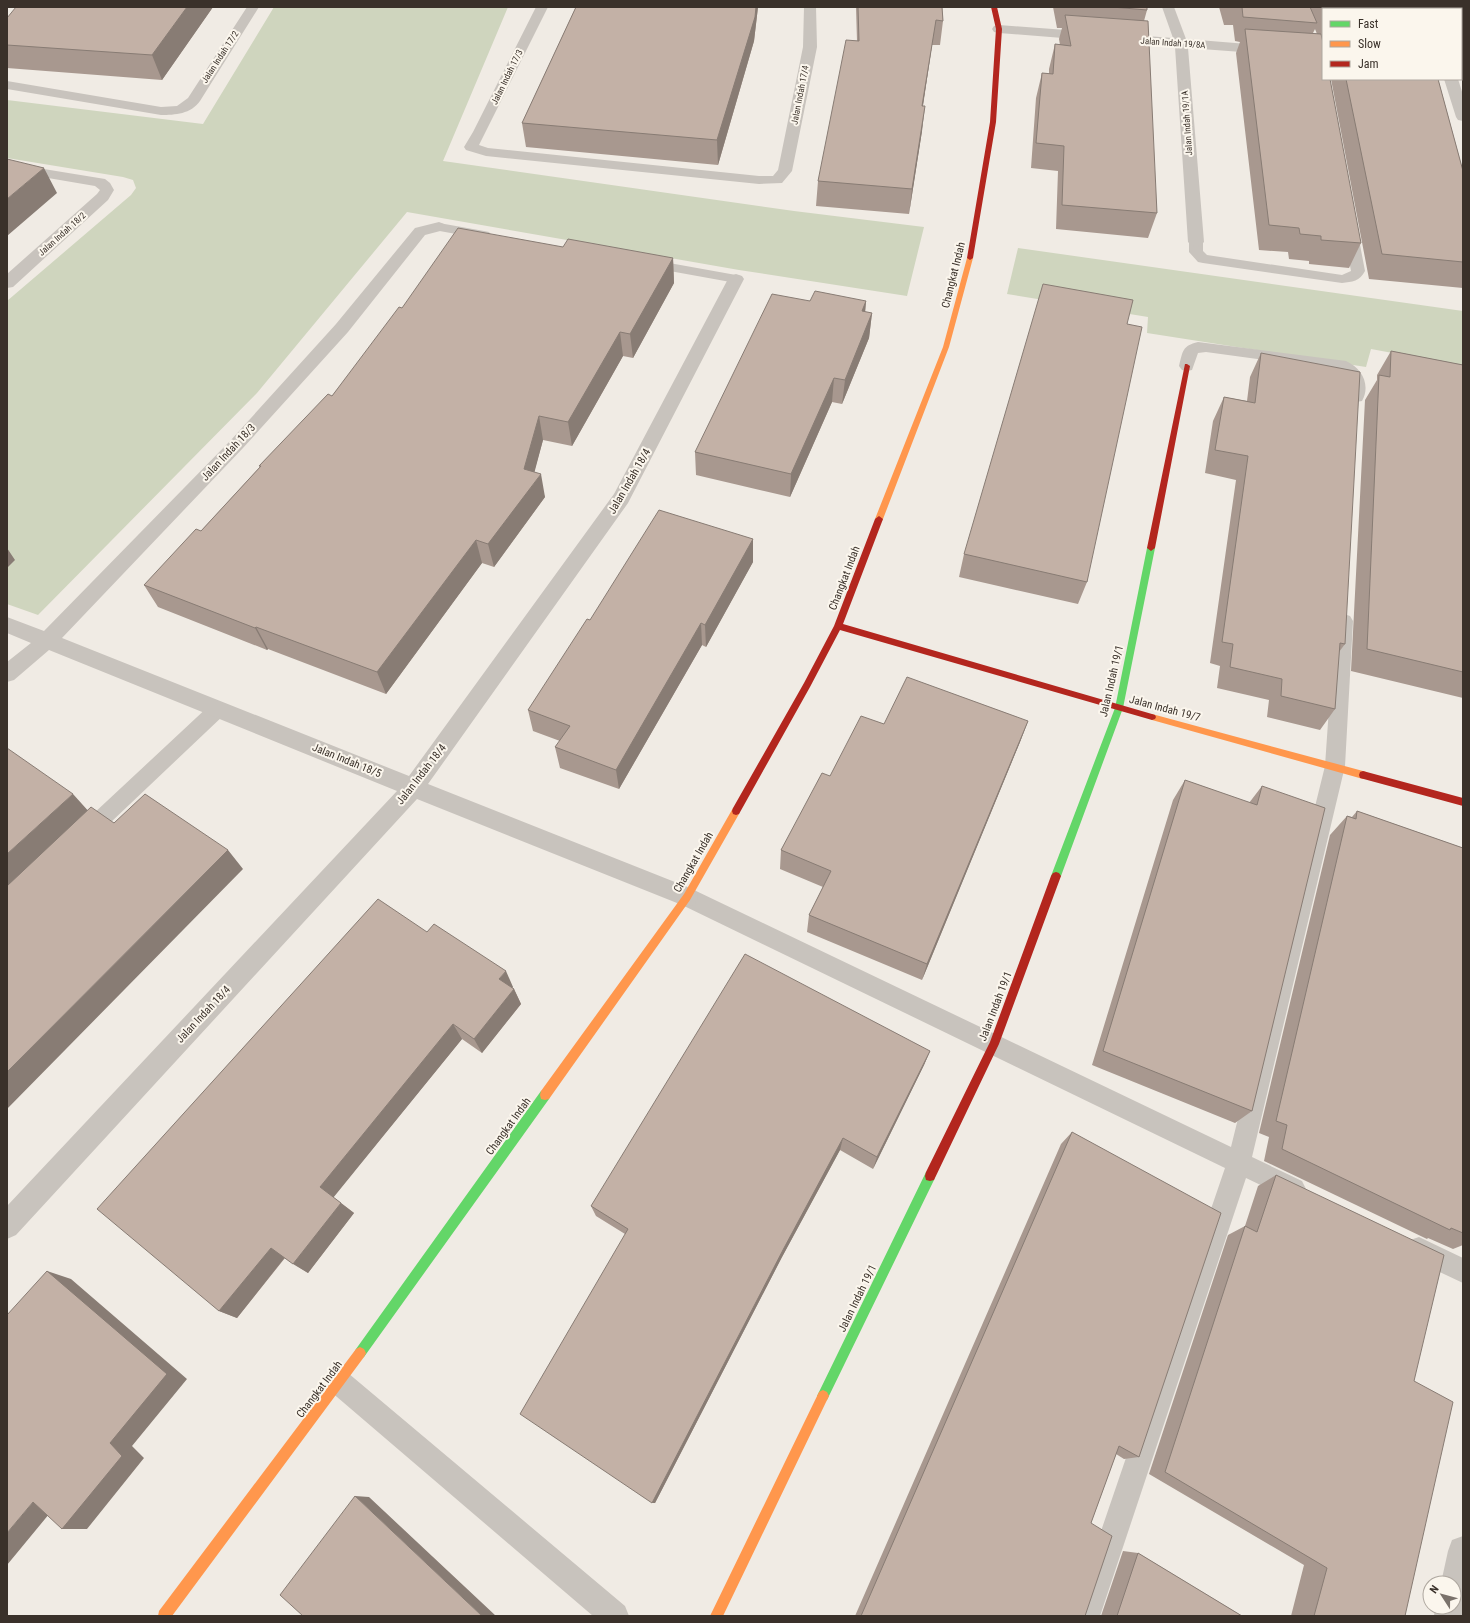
<svg xmlns="http://www.w3.org/2000/svg" width="1470" height="1623" font-family="'Roboto Condensed',sans-serif">
  <style>
    .green { fill: #cfd5be }
    .lines { fill: none; stroke-linecap: round; stroke-linejoin: round }
    .lane { fill: #c8c3bd; fill-rule: evenodd }
    .street { fill: #c8c3bd; fill-rule: evenodd }
    .fast { fill: #63d668; fill-rule: evenodd }
    .slow { fill: #ff974d; fill-rule: evenodd }
    .jam { fill: #b3261e; fill-rule: evenodd }
    .wall { fill: #a8988f; fill-rule: evenodd }
    .shaded-wall { fill: #887c74 }
    .building { fill: #c3b1a6; stroke: #887c74 }
    .labels { text-anchor: middle; stroke-width: 4; stroke-linejoin: round; paint-order: stroke }
    .far-street-label { font-size: 9px; fill: #3a312a; stroke: #fbf6ed }
    .street-label { font-size: 11px; fill: #3a312a; stroke: #fbf6ed }
  </style>
  <rect width="100%" height="100%" fill="#f0ebe4"/>
  <path class="green" d="M 274,7 L 508,7 L 443,161 L 794,211 L 924,227 L 907,296 L 739,270 L 407,212 L 257,393 L 38,615 L 7,604 L 7,301 L 131,195 L 136,188 L 133,180 L 123,177 L 7,158 L 7,100 L 203,124 Z
    M 1018,248 L 1463,311 L 1463,366 L 1371,349 L 1366,367 L 1147,333 L 1148,317 L 1007,294 Z"/>
  <g class="lines">
    <path class="lane" d="M 439,223 L 484,231 L 489,232 L 491,235 L 489,238 L 484,239 L 434,230 L 432,227 L 434,224 Z
      M 1350,225 L 1355,226 L 1357,229 L 1365,271 C 1360,281 1352,282 1342,283 L 1203,263 L 1198,262 L 1189,252 L 1189,242 L 1191,239 L 1196,238 L 1201,239 L 1203,242 L 1203,251 L 1207,255 L 1342,275 L 1351,271 L 1343,229 L 1345,226 Z
      M 647,259 L 736,275 L 741,276 L 743,279 L 741,282 L 736,283 L 642,266 L 640,263 L 642,260 Z
      M 1198,342 L 1346,361 C 1362,368 1371,385 1362,401 L 1356,402 L 1350,401 L 1348,397 L 1348,376 L 1339,370 L 1206,352 L 1198,353 L 1192,370 L 1187,371 L 1182,370 L 1179,366 C 1183,351 1182,346 1198,342 Z
      M 1344,614 L 1350,616 L 1353,621 L 1345,766 L 1252,1157 L 1302,1181 L 1306,1189 L 1302,1197 L 1294,1201 L 1246,1178 L 1100,1616 L 1072,1616 L 1225,1168 L 680,904 L 677,897 L 680,890 L 687,888 L 694,890 L 1231,1147 L 1325,766 L 1335,621 L 1338,616 Z
      M 218,701 L 225,704 L 227,709 L 225,714 L 91,841 L 84,844 L 77,841 L 74,835 L 77,829 L 211,704 Z
      M 1419,1237 L 1463,1258 L 1463,1283 L 1410,1258 L 1407,1249 L 1410,1240 Z
      M 339,1369 L 348,1373 L 625,1606 L 629,1616 L 593,1616 L 330,1391 L 326,1382 L 330,1373 Z"/>
    <path class="street" d="M 247,7 L 259,7 L 200,101 C 191,114 175,115 161,115 L 7,89 L 7,81 L 161,107 L 177,106 L 188,98 Z
      M 536,7 L 548,7 L 479,145 L 488,148 L 759,176 L 773,176 L 778,170 L 803,47 L 804,7 L 816,7 L 817,47 L 792,171 L 782,183 L 759,184 L 486,156 L 466,150 L 464,147 L 473,132 Z
      M 1162,7 L 1174,7 L 1186,39 L 1323,50 L 1323,58 L 1188,48 L 1204,242 L 1201,245 L 1196,247 L 1191,245 L 1188,242 L 1175,47 L 999,33 L 994,32 L 992,29 L 994,26 L 999,25 L 1173,38 Z
      M 1417,7 L 1429,7 L 1430,9 L 1418,9 Z
      M 1461,58 L 1463,58 L 1463,67 L 1461,67 Z
      M 1444,79 L 1458,79 L 1463,95 L 1463,121 L 1458,120 L 1456,117 Z
      M 7,163 L 105,179 L 110,183 L 114,190 L 108,200 L 13,287 L 7,288 L 7,274 L 97,194 L 100,190 L 95,186 L 7,171 Z
      M 439,222 L 444,224 L 447,227 L 444,230 L 425,235 L 348,332 L 243,448 L 62,638 L 409,776 L 614,494 L 728,279 L 730,276 L 736,274 L 742,276 L 744,279 L 628,503 L 428,784 L 695,890 L 698,897 L 695,904 L 687,907 L 417,799 L 16,1235 L 7,1239 L 7,1206 L 397,791 L 49,650 L 14,680 L 7,682 L 7,662 L 31,643 L 7,633 L 7,617 L 44,631 L 231,440 L 336,324 L 415,228 Z
      M 1463,1536 L 1463,1616 L 1434,1616 L 1435,1607 L 1454,1607 L 1454,1583 L 1441,1583 L 1448,1551 L 1452,1540 Z"/>
    <path class="fast" d="M 1151,545 L 1155,548 L 1123,708 L 1061,876 L 1059,879 L 1056,880 L 1053,879 L 1051,876 L 1115,708 L 1147,548 Z
      M 545,1090 L 549,1091 L 550,1095 L 549,1099 L 364,1357 L 360,1359 L 356,1357 L 354,1353 L 356,1349 L 541,1091 Z
      M 930,1171 L 934,1172 L 935,1176 L 934,1180 L 827,1400 L 823,1402 L 819,1400 L 817,1396 L 819,1392 L 926,1172 Z"/>
    <path class="slow" d="M 970,256 L 973,258 L 949,347 L 883,519 L 882,521 L 876,521 L 875,519 L 943,347 L 967,258 Z
      M 1152,714 L 1363,771 L 1366,772 L 1367,775 L 1366,778 L 1363,779 L 1152,720 L 1148,717 Z
      M 736,807 L 739,808 L 740,811 L 739,814 L 690,900 L 549,1099 L 545,1100 L 541,1099 L 540,1095 L 541,1091 L 684,894 L 733,808 Z
      M 360,1347 L 364,1349 L 366,1353 L 364,1357 L 172,1616 L 158,1616 L 159,1611 L 356,1349 Z
      M 823,1390 L 827,1392 L 829,1396 L 827,1400 L 723,1616 L 710,1616 L 819,1392 Z"/>
    <path class="jam" d="M 991,7 L 997,7 L 1002,29 L 996,122 L 973,258 L 970,260 L 967,258 L 990,122 L 996,29 Z
      M 1185,364 L 1187,364 L 1190,366 L 1155,548 L 1151,551 L 1147,548 Z
      M 879,516 L 883,519 L 843,624 L 1152,714 L 1155,715 L 1156,717 L 1155,719 L 1152,720 L 840,630 L 810,687 L 739,814 L 736,815 L 733,814 L 732,811 L 733,808 L 804,683 L 834,626 L 875,519 Z
      M 1363,771 L 1463,798 L 1463,806 L 1360,778 L 1359,775 L 1360,772 Z
      M 1056,872 L 1059,873 L 1061,876 L 999,1044 L 934,1180 L 930,1181 L 926,1180 L 925,1176 L 926,1172 L 990,1042 L 1051,876 L 1053,873 Z"/>
  </g>
  <path class="wall" d="M 213,7 L 162,80 L 7,68 L 7,18 Z
    M 576,7 L 758,7 L 754,41 L 718,165 L 526,147 L 522,123 Z
    M 856,7 L 942,7 L 943,21 L 940,45 L 932,45 L 923,106 L 922,131 L 909,214 L 816,206 L 818,181 L 857,41 Z
    M 1053,7 L 1147,7 L 1147,10 L 1144,21 L 1157,213 L 1148,238 L 1056,229 L 1058,171 L 1031,168 L 1036,98 L 1042,73 L 1049,74 L 1049,69 L 1055,44 L 1060,45 L 1059,39 L 1062,28 L 1057,28 Z
    M 1219,7 L 1410,7 L 1411,9 L 1323,9 L 1323,79 L 1361,243 L 1349,268 L 1309,264 L 1309,261 L 1289,259 L 1288,252 L 1259,250 L 1236,53 L 1240,42 L 1235,41 L 1233,25 L 1224,25 ZM 1315,29 L 1317,34 L 1313,33 Z
    M 1331,79 L 1438,79 L 1463,171 L 1463,288 L 1369,279 Z
    M 563,247 L 673,258 L 674,283 L 633,358 L 623,356 L 572,446 L 543,440 L 534,472 L 545,497 L 494,567 L 482,563 L 386,694 L 268,649 L 267,650 L 158,607 L 144,585 L 201,531 L 260,467 L 259,466 L 332,396 L 402,308 Z
    M 810,301 L 866,301 L 865,312 L 872,313 L 869,338 L 842,404 L 832,402 L 790,497 L 696,475 L 695,452 Z
    M 1127,324 L 1087,582 L 1078,604 L 959,577 L 964,554 Z
    M 1391,351 L 1463,365 L 1463,698 L 1351,671 L 1365,400 L 1377,380 L 1377,375 Z
    M 1261,353 L 1345,644 L 1339,652 L 1335,709 L 1320,730 L 1267,717 L 1269,700 L 1217,688 L 1220,666 L 1210,663 L 1236,480 L 1205,473 L 1213,421 L 1224,397 L 1247,401 L 1250,377 Z
    M 753,539 L 753,562 L 706,647 L 702,645 L 619,789 L 560,768 L 555,747 L 560,741 L 533,731 L 528,710 L 590,620 Z
    M 1028,721 L 1020,742 L 922,980 L 807,932 L 809,915 L 823,887 L 780,869 L 781,850 L 830,776 L 884,724 Z
    M 1185,780 L 1249,803 L 1262,786 L 1252,1111 L 1235,1123 L 1092,1065 L 1173,800 Z
    M 1357,811 L 1463,848 L 1463,1245 L 1453,1249 L 1428,1238 L 1427,1239 L 1264,1161 L 1269,1137 L 1259,1133 L 1330,835 L 1347,816 L 1352,817 Z
    M 427,932 L 513,987 L 512,988 L 514,989 L 521,1004 L 482,1053 L 462,1039 L 333,1197 L 354,1213 L 308,1273 L 285,1258 L 237,1318 L 219,1311 Z
    M 930,1051 L 924,1065 L 873,1169 L 840,1150 L 782,1257 L 655,1503 L 652,1503 L 625,1234 L 596,1216 L 591,1206 Z
    M 1072,1132 L 1139,1457 L 1124,1459 L 1116,1454 L 1091,1523 L 1085,1616 L 855,1616 L 1061,1144 Z
    M 1276,1175 L 1414,1381 L 1405,1616 L 1291,1616 L 1304,1565 L 1149,1474 L 1228,1235 L 1245,1226 L 1258,1186 Z
    M 1123,1551 L 1138,1553 L 1242,1616 L 1101,1616 Z"/>
  <path class="shaded-wall" d="M 187,7 L 213,7 L 162,80 L 152,55 Z
    M 756,7 L 758,7 L 754,41 L 718,165 L 717,140 Z
    M 936,20 L 932,45 L 919,131 L 922,106 Z
    M 925,106 L 922,131 L 909,214 L 912,189 Z
    M 44,168 L 57,193 L 7,236 L 7,199 Z
    M 673,258 L 674,283 L 633,358 L 630,334 Z
    M 866,301 L 864,325 L 862,311 Z
    M 872,313 L 869,338 L 842,404 L 845,380 Z
    M 620,332 L 623,356 L 572,446 L 568,422 Z
    M 834,378 L 832,402 L 790,497 L 791,474 Z
    M 539,416 L 543,440 L 530,489 L 541,474 L 545,497 L 494,567 L 488,544 L 524,469 Z
    M 753,539 L 753,562 L 706,647 L 705,625 Z
    M 476,540 L 482,563 L 386,694 L 377,672 Z
    M 7,548 L 15,560 L 7,568 Z
    M 701,623 L 702,645 L 619,789 L 616,770 Z
    M 256,627 L 268,649 L 267,650 L 255,628 Z
    M 1028,721 L 1020,742 L 922,980 L 927,964 Z
    M 73,794 L 91,814 L 7,892 L 7,854 Z
    M 228,850 L 243,869 L 7,1109 L 7,1072 Z
    M 506,971 L 513,987 L 506,995 L 499,979 Z
    M 514,989 L 521,1004 L 482,1053 L 474,1039 Z
    M 453,1024 L 462,1039 L 333,1198 L 320,1187 Z
    M 930,1051 L 924,1065 L 873,1169 L 877,1157 Z
    M 843,1138 L 840,1150 L 782,1257 L 655,1503 L 652,1503 L 784,1248 Z
    M 341,1203 L 354,1213 L 308,1273 L 293,1264 Z
    M 271,1248 L 286,1256 L 237,1318 L 219,1311 Z
    M 47,1271 L 71,1279 L 187,1379 L 132,1446 L 144,1458 L 87,1529 L 62,1529 Z
    M 355,1496 L 369,1497 L 496,1616 L 482,1616 Z
    M 33,1502 L 59,1502 L 7,1565 L 7,1533 Z"/>
  <path class="building" d="M 16,7 L 187,7 L 152,55 L 7,45 L 7,18 Z
    M 576,7 L 756,7 L 755,17 L 717,140 L 522,123 Z
    M 858,7 L 942,7 L 943,21 L 936,20 L 922,106 L 925,106 L 912,189 L 818,181 L 846,40 L 859,41 Z
    M 1112,7 L 1147,7 L 1147,10 Z
    M 1242,7 L 1310,7 L 1317,23 L 1243,17 Z
    M 1326,7 L 1410,7 L 1411,9 L 1327,9 Z
    M 1065,15 L 1148,21 L 1157,213 L 1062,205 L 1064,146 L 1036,143 L 1042,73 L 1053,74 L 1055,44 L 1071,46 Z
    M 1245,29 L 1321,34 L 1323,43 L 1323,79 L 1330,79 L 1361,243 L 1321,240 L 1321,236 L 1300,234 L 1299,228 L 1269,225 Z
    M 1346,79 L 1438,79 L 1463,171 L 1463,262 L 1382,254 Z
    M 7,159 L 44,168 L 7,199 Z
    M 458,228 L 563,247 L 568,239 L 673,258 L 630,334 L 620,332 L 568,422 L 539,416 L 524,469 L 541,474 L 488,544 L 476,540 L 377,672 L 256,627 L 255,628 L 144,585 L 196,529 L 201,531 L 261,466 L 259,466 L 328,394 L 332,396 L 399,307 L 402,308 Z
    M 1043,284 L 1133,300 L 1127,324 L 1142,327 L 1087,582 L 964,554 Z
    M 815,291 L 866,301 L 862,311 L 872,313 L 845,380 L 834,378 L 791,474 L 695,452 L 772,294 L 810,301 Z
    M 1391,351 L 1463,365 L 1463,672 L 1367,649 L 1379,375 L 1390,377 Z
    M 1261,353 L 1360,372 L 1345,644 L 1340,643 L 1335,709 L 1281,696 L 1282,679 L 1230,667 L 1233,644 L 1222,642 L 1248,456 L 1215,450 L 1224,397 L 1255,403 Z
    M 659,510 L 753,539 L 705,625 L 701,623 L 616,770 L 555,747 L 570,726 L 528,710 L 587,619 L 590,620 Z
    M 907,677 L 1028,721 L 927,964 L 809,915 L 831,871 L 781,850 L 822,773 L 830,776 L 861,716 L 884,724 Z
    M 7,748 L 73,794 L 7,854 Z
    M 1185,780 L 1257,805 L 1262,786 L 1325,808 L 1252,1111 L 1103,1051 Z
    M 145,794 L 228,850 L 7,1072 L 7,886 L 91,807 L 114,823 Z
    M 1357,811 L 1463,848 L 1463,1233 L 1451,1228 L 1450,1230 L 1282,1149 L 1287,1125 L 1276,1121 L 1347,816 L 1356,819 Z
    M 378,899 L 427,932 L 434,924 L 506,971 L 499,979 L 514,989 L 474,1039 L 453,1024 L 320,1187 L 341,1203 L 293,1264 L 271,1248 L 219,1311 L 97,1209 Z
    M 745,954 L 930,1051 L 877,1157 L 843,1138 L 784,1248 L 652,1503 L 520,1414 L 628,1229 L 591,1206 Z
    M 1072,1132 L 1221,1213 L 1139,1457 L 1119,1446 L 1091,1523 L 1112,1536 L 1085,1616 L 861,1616 Z
    M 1276,1175 L 1444,1255 L 1414,1381 L 1453,1402 L 1405,1616 L 1314,1616 L 1327,1568 L 1165,1472 L 1245,1226 L 1257,1232 Z
    M 47,1271 L 167,1374 L 110,1443 L 122,1456 L 62,1529 L 33,1502 L 7,1533 L 7,1315 Z
    M 355,1496 L 482,1616 L 303,1616 L 280,1595 Z
    M 1138,1553 L 1242,1616 L 1117,1616 Z"/>
  <g class="labels">
    <g class="far-street-label">
      <text transform="translate(1173 43) rotate(4)" y="3">Jalan Indah 19/8A</text>
      <text transform="translate(220 57) rotate(-57)" y="3">Jalan Indah 17/2</text>
      <text transform="translate(507 77) rotate(-64)" y="3">Jalan Indah 17/3</text>
      <text transform="translate(800 95) rotate(-79)" y="3">Jalan Indah 17/4</text>
      <text transform="translate(1187 123) rotate(-94)" y="3">Jalan Indah 19/1A</text>
      <text transform="translate(62 234) rotate(-42)" y="3">Jalan Indah 18/2</text>
    </g>
    <g class="street-label">
      <text transform="translate(953 275) rotate(-76)" y="4">Changkat Indah</text>
      <text transform="translate(228 452) rotate(-47)" y="4">Jalan Indah 18/3</text>
      <text transform="translate(629 481) rotate(-60)" y="4">Jalan Indah 18/4</text>
      <text transform="translate(844 578) rotate(-69)" y="4">Changkat Indah</text>
      <text transform="translate(1111 681) rotate(-77)" y="4">Jalan Indah 19/1</text>
      <text transform="translate(1165 708) rotate(15)" y="4">Jalan Indah 19/7</text>
      <text transform="translate(347 760) rotate(22)" y="4">Jalan Indah 18/5</text>
      <text transform="translate(421 774) rotate(-52)" y="4">Jalan Indah 18/4</text>
      <text transform="translate(693 862) rotate(-60)" y="4">Changkat Indah</text>
      <text transform="translate(995 1006) rotate(-69)" y="4">Jalan Indah 19/1</text>
      <text transform="translate(203 1014) rotate(-47)" y="4">Jalan Indah 18/4</text>
      <text transform="translate(508 1126) rotate(-54)" y="4">Changkat Indah</text>
      <text transform="translate(857 1298) rotate(-64)" y="4">Jalan Indah 19/1</text>
      <text transform="translate(319 1389) rotate(-53)" y="4">Changkat Indah</text>
    </g>
  </g>
  <rect width="1470" height="1623" fill="none" stroke="#3a312a" stroke-width="16"/>
  <rect x="1322" y="8" width="140" height="72" fill="#fbf6ed" stroke="#aea79f"/>
  <rect x="1330" y="21" width="20" height="6" fill="#63d668" stroke="#aea79f"/>
  <text x="1358" y="28" font-size="12" fill="#3a312a">Fast</text>
  <rect x="1330" y="41" width="20" height="6" fill="#ff974d" stroke="#aea79f"/>
  <text x="1358" y="48" font-size="12" fill="#3a312a">Slow</text>
  <rect x="1330" y="61" width="20" height="6" fill="#b3261e" stroke="#aea79f"/>
  <text x="1358" y="68" font-size="12" fill="#3a312a">Jam</text>
  <g transform="translate(1442 1595) rotate(306)"><circle r="19" fill="#fbf6ed" stroke="#aea79f"/>
  <path d="M0-3L7 15L0 10L-7 15Z" fill="#7a726b"/>
  <text y="-6" font-size="11" font-weight="bold" text-anchor="middle" fill="#3a312a">N</text>
  </g>
</svg>
